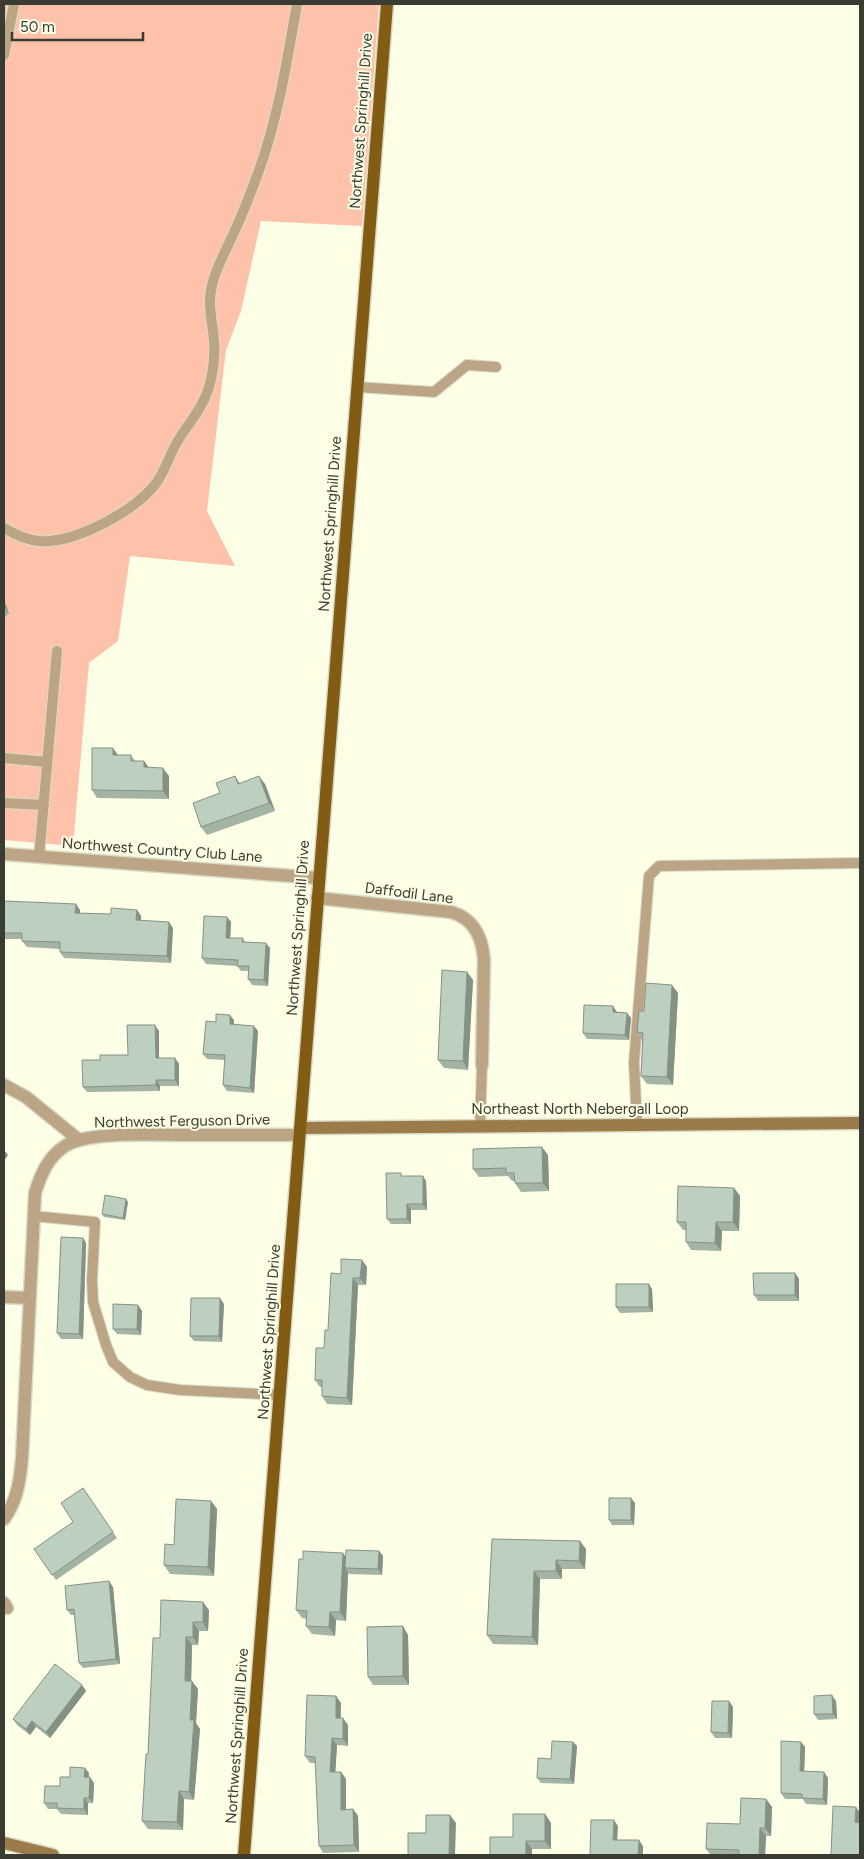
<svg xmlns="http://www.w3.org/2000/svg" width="864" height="1859" font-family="Figtree,sans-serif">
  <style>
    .green { fill: #fec2aa }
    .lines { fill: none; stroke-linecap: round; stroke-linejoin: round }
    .lane-casing { stroke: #d9dbc6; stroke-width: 12 }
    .street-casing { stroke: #d9dbc6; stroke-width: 15 }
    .secondary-casing { stroke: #d9dbc6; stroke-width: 15 }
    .primary-casing { stroke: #d9dbc6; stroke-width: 15 }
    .lane { stroke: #bba585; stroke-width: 10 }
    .street { stroke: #bba585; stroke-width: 12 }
    .secondary { stroke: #9b7b49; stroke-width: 12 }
    .primary { stroke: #835c14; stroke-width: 12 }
    .wall { fill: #a3b3a4 }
    .shaded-wall { fill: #849286 }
    .building { fill: #bdd0bf; stroke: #849286 }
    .labels { text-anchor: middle; stroke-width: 4; stroke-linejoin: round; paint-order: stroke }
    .street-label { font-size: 15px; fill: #3a3b32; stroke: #fcfee6 }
  </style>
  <rect width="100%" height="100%" fill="#fcfee6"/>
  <path class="green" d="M 4,4 L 379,4 L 362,226 L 261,221 L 241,311 L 226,350 L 207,511 L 235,566 L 130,556 L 118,641 L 89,663 L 73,846 L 4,840 Z"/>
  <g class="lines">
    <g class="lane-casing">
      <path id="lane" d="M 4,55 L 14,4
        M 357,387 L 434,392 L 467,365 L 496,367
        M 4,528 C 14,534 27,540 39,541 C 74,544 136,511 157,482 C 165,470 170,455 177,442 C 188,424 202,409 208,390 C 213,375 215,356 214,341 C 212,316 206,303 214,278 C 218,265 225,252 231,239 C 241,218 250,195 258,173 C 278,119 287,61 297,4
        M 4,758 L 47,762
        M 4,803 L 44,805
        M 39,857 L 57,651
        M 637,1125 L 634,1062 L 649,876 L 659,866 L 860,863
        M 480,1126 L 482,1065
        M 33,1216 L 95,1222 L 92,1280 L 93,1302 L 106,1345 L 113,1362 L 130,1377 L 147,1385 L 180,1390 L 280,1395"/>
    </g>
    <g class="street-casing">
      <path id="street" d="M 4,854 L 318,878
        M 317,898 L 451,912 C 475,919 482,938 484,959 L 482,1065
        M 4,1085 L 26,1097 L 79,1140
        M 4,1297 L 29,1298
        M 4,1519 C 17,1501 20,1481 22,1458 L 35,1193 C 41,1174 48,1157 65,1146 C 88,1131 152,1135 181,1135 C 220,1135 260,1135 299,1135
        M 4,1603 L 7,1608"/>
    </g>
    <g class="secondary-casing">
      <path id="secondary" d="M 300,1128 L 860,1123
        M 4,1843 L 53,1855"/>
    </g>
    <g class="primary-casing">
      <path id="primary" d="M 244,1855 L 387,4"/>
    </g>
    <use href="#lane" class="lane"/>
    <use href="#street" class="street"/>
    <use href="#secondary" class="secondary"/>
    <use href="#primary" class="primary"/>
  </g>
  <path class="wall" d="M 4,600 L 9,614 L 4,617 Z
    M 113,748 L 118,755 L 131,755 L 135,761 L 169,776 L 169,799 L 97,798 L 92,790 Z
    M 235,776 L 240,783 L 265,784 L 275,811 L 207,835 L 201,827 L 220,793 Z
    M 4,901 L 80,910 L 80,913 L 111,914 L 137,910 L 141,916 L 141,921 L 173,928 L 171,963 L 64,958 L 60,952 L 60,949 L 27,947 L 22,941 L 22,939 L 4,939 Z
    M 227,917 L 231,922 L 230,938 L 243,938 L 245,942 L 270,948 L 268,986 L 252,985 L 248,979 L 249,971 L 241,971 L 237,966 L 206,964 L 202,958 Z
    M 467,972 L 473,980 L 468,1070 L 444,1068 L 438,1060 Z
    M 678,993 L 673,1085 L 647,1084 L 641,1076 L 643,1041 L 637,1032 Z
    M 617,1012 L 627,1013 L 631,1018 L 629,1040 L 587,1039 L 583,1033 Z
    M 234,1020 L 234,1024 L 258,1031 L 254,1093 L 227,1091 L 223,1085 L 225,1060 L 207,1059 L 203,1054 L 216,1022 Z
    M 159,1031 L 159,1058 L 175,1058 L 179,1064 L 179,1086 L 160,1086 L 160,1091 L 87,1092 L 83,1087 L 100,1060 L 128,1055 Z
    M 548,1155 L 549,1191 L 521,1192 L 515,1183 L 515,1181 L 512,1181 L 508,1176 L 479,1177 L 473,1169 Z
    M 403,1176 L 426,1181 L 427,1210 L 411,1210 L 411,1224 L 391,1224 L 387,1219 Z
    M 734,1188 L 740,1196 L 739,1231 L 722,1231 L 721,1251 L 691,1250 L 686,1242 L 686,1230 L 683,1230 L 677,1222 Z
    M 128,1202 L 125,1220 L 104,1217 L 102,1214 Z
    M 83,1238 L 86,1243 L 83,1339 L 61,1339 L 57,1333 Z
    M 362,1260 L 367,1267 L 366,1285 L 358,1285 L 352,1405 L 327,1404 L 322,1396 L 322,1387 L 320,1387 L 315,1380 L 324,1348 L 341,1274 Z
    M 795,1273 L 799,1279 L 799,1301 L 758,1301 L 754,1295 Z
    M 652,1289 L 653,1312 L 620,1313 L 616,1307 Z
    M 224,1304 L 222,1342 L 194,1341 L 190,1336 Z
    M 138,1305 L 142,1311 L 141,1335 L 117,1334 L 113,1329 Z
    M 83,1488 L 117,1538 L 56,1580 L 34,1549 L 73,1522 Z
    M 211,1501 L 217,1509 L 214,1576 L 170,1574 L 164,1565 L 174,1545 Z
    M 635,1503 L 634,1525 L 612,1525 L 609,1520 Z
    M 492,1539 L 586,1549 L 585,1569 L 562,1569 L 562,1579 L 540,1579 L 538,1645 L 493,1644 L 487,1635 Z
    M 379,1551 L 383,1556 L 382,1575 L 349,1574 L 348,1573 L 346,1621 L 336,1620 L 335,1636 L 312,1634 L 306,1626 L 307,1619 L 302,1618 L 296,1610 L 303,1559 L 346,1557 Z
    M 113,1587 L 120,1664 L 83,1668 L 79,1663 L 74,1615 L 71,1615 L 67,1610 Z
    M 209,1610 L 208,1631 L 199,1631 L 198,1645 L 192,1645 L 191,1681 L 198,1689 L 196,1723 L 200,1729 L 194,1800 L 184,1799 L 183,1830 L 148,1829 L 142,1821 L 148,1754 L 160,1638 Z
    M 408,1635 L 409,1685 L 373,1685 L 368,1677 Z
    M 82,1685 L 86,1691 L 50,1738 L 36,1727 L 30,1735 L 17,1725 L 13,1719 Z
    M 336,1696 L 341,1703 L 341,1718 L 348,1725 L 348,1746 L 337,1745 L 335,1772 L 341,1772 L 346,1779 L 346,1810 L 353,1809 L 358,1816 L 359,1852 L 323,1853 L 319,1846 L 316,1763 L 310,1763 L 305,1756 Z
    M 836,1701 L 837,1719 L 818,1720 L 814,1714 Z
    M 733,1707 L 732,1738 L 715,1738 L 711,1732 Z
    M 573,1742 L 577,1746 L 574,1784 L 541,1783 L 537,1778 L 551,1759 Z
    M 801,1742 L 805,1747 L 804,1771 L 824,1772 L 828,1778 L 827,1805 L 806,1804 L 803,1799 L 785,1799 L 781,1793 Z
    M 89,1773 L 88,1777 L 94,1783 L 93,1803 L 88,1803 L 88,1815 L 61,1814 L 57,1809 L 48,1809 L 44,1803 L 60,1786 L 70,1777 Z
    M 766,1799 L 772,1807 L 771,1836 L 766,1836 L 765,1855 L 711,1855 L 706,1849 L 740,1824 Z
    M 545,1814 L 551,1823 L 551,1849 L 532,1849 L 532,1855 L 513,1837 Z"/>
  <path class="shaded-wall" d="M 4,600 L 9,614 L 4,607 Z
    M 113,748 L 119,757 L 113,755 Z
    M 144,761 L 150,769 L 144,767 Z
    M 163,768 L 169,776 L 169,799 L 163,791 Z
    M 259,776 L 265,784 L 275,811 L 269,803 Z
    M 76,904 L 80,910 L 80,919 L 75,913 Z
    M 137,910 L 141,916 L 141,927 L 136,920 Z
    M 227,917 L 231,922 L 230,943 L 226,938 Z
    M 169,922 L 173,928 L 171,963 L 167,956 Z
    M 266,943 L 270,948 L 268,986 L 264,980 Z
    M 467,972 L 473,980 L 468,1070 L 463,1061 Z
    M 672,985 L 678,993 L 673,1085 L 667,1077 Z
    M 613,1006 L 617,1012 L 617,1018 L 613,1012 Z
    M 627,1013 L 631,1018 L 629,1040 L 625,1035 Z
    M 230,1015 L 234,1020 L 234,1030 L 230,1024 Z
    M 155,1025 L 159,1031 L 159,1064 L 156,1058 Z
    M 254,1026 L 258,1031 L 254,1093 L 250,1088 Z
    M 175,1058 L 179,1064 L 179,1086 L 175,1080 Z
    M 156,1080 L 160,1086 L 160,1091 L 156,1085 Z
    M 542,1147 L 548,1155 L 549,1191 L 543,1183 Z
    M 4,1150 L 8,1155 L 4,1161 Z
    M 423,1176 L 426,1181 L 427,1210 L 423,1204 Z
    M 734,1188 L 740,1196 L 739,1231 L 733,1222 Z
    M 126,1199 L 128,1202 L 125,1220 L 123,1218 Z
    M 407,1204 L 411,1210 L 411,1224 L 407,1219 Z
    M 716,1222 L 722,1231 L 721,1251 L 715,1243 Z
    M 83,1238 L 86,1243 L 83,1339 L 79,1334 Z
    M 362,1260 L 367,1267 L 366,1285 L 360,1278 Z
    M 795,1273 L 799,1279 L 799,1301 L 795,1295 Z
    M 353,1278 L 358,1285 L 352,1405 L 347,1398 Z
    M 649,1284 L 652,1289 L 653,1312 L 649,1307 Z
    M 220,1298 L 224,1304 L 222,1342 L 219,1336 Z
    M 138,1305 L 142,1311 L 141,1335 L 137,1329 Z
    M 631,1498 L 635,1503 L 634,1525 L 631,1520 Z
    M 211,1501 L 217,1509 L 214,1576 L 208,1567 Z
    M 580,1541 L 586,1549 L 585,1569 L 579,1561 Z
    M 379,1551 L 383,1556 L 382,1575 L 378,1569 Z
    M 343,1553 L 349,1561 L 345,1568 L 348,1573 L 346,1621 L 340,1612 Z
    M 556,1560 L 562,1569 L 562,1579 L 556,1571 Z
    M 534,1571 L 540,1579 L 538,1645 L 532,1637 Z
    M 109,1581 L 113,1587 L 120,1664 L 116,1659 Z
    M 203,1602 L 209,1610 L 208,1631 L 203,1622 Z
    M 330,1612 L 336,1620 L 335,1636 L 329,1627 Z
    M 193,1622 L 199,1631 L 198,1645 L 193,1637 Z
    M 403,1626 L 408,1635 L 409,1685 L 403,1676 Z
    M 186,1637 L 192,1645 L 191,1689 L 185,1681 Z
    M 192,1681 L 198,1689 L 196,1723 L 200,1729 L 194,1800 L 189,1792 L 190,1720 Z
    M 82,1685 L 86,1691 L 50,1738 L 46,1732 Z
    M 832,1695 L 836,1701 L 837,1719 L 833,1714 Z
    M 336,1696 L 341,1703 L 340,1725 L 336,1718 Z
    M 729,1701 L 733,1707 L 732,1738 L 728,1733 Z
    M 343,1718 L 348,1725 L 348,1746 L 343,1739 Z
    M 32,1721 L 36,1727 L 30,1735 L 26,1729 Z
    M 332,1738 L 337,1745 L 335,1779 L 330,1772 Z
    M 573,1742 L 577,1746 L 574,1784 L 570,1779 Z
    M 801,1742 L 805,1747 L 804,1777 L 800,1771 Z
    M 85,1768 L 89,1773 L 88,1783 L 84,1777 Z
    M 341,1772 L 346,1779 L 346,1817 L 341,1810 Z
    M 824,1772 L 828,1778 L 827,1805 L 823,1799 Z
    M 90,1777 L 94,1783 L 93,1803 L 89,1798 Z
    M 179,1791 L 184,1799 L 183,1830 L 177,1822 Z
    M 84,1798 L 88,1803 L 88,1815 L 84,1809 Z
    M 766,1799 L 772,1807 L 771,1836 L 765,1828 Z
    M 856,1807 L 860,1813 L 860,1829 L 855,1822 Z
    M 353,1809 L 358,1816 L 359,1852 L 354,1845 Z
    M 545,1814 L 551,1823 L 551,1849 L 545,1841 Z
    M 450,1815 L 456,1823 L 455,1855 L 449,1855 Z
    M 614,1820 L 618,1826 L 617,1845 L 613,1840 Z
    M 760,1828 L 766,1836 L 765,1855 L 759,1855 Z
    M 639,1840 L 643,1846 L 643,1855 L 638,1855 Z
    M 526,1841 L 532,1849 L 532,1855 L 526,1855 Z"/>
  <path class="building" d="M 92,748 L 113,748 L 113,755 L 131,755 L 131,761 L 144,761 L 144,767 L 163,768 L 163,791 L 92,790 Z
    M 235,776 L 238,784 L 259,776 L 269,803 L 201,827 L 193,803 L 220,793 L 216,783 Z
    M 4,901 L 76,904 L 75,913 L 111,914 L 111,908 L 137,910 L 136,920 L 169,922 L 167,956 L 60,952 L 60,942 L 22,941 L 22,933 L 4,933 Z
    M 204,916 L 227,917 L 226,938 L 243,938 L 242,942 L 266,943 L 264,980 L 248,979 L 249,966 L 237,966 L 238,960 L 202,958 Z
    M 442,970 L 467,972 L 463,1061 L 438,1060 Z
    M 646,983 L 672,985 L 667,1077 L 641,1076 L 643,1033 L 637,1032 L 639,1011 L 644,1011 Z
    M 584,1005 L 613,1006 L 613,1012 L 627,1013 L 625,1035 L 583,1033 Z
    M 216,1014 L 230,1015 L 230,1024 L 254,1026 L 250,1088 L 223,1085 L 225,1055 L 203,1054 L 206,1021 L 216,1022 Z
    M 127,1025 L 155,1025 L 156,1058 L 175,1058 L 175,1080 L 156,1080 L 156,1085 L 83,1087 L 82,1060 L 100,1060 L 100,1055 L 128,1055 Z
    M 542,1147 L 543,1183 L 515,1183 L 514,1173 L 506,1173 L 506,1168 L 473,1169 L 473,1149 Z
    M 386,1173 L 401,1173 L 401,1176 L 423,1176 L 423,1204 L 407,1204 L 407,1219 L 387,1219 Z
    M 678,1186 L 734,1188 L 733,1222 L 716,1222 L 715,1243 L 686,1242 L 686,1222 L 677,1222 Z
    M 105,1195 L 126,1199 L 123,1218 L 102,1214 Z
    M 61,1237 L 83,1238 L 79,1334 L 57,1333 Z
    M 341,1259 L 362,1260 L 360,1278 L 353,1278 L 347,1398 L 322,1396 L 322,1380 L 315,1380 L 316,1348 L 324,1348 L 325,1330 L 328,1330 L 331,1273 L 341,1274 Z
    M 753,1273 L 795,1273 L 795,1295 L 754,1295 Z
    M 616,1284 L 649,1284 L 649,1307 L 616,1307 Z
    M 191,1298 L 220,1298 L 219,1336 L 190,1336 Z
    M 113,1304 L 138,1305 L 137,1329 L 113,1329 Z
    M 83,1488 L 113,1532 L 52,1575 L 34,1549 L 73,1522 L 61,1503 Z
    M 609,1498 L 631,1498 L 631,1520 L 609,1520 Z
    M 176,1499 L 211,1501 L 208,1567 L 164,1565 L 165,1544 L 174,1545 Z
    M 492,1539 L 580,1541 L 579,1561 L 556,1560 L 556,1571 L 534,1571 L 532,1637 L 487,1635 Z
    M 346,1550 L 379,1551 L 378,1569 L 345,1568 Z
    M 303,1551 L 343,1553 L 340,1612 L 330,1612 L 329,1627 L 306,1626 L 307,1611 L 296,1610 L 299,1559 L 303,1559 Z
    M 109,1581 L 116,1659 L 79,1663 L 74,1609 L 67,1610 L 65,1586 Z
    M 161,1600 L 203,1602 L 203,1622 L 193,1622 L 193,1637 L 186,1637 L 185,1681 L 192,1681 L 190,1720 L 194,1720 L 189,1792 L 179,1791 L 177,1822 L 142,1821 L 146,1754 L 148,1754 L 153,1638 L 160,1638 Z
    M 403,1626 L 403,1676 L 368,1677 L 367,1627 Z
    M 55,1664 L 82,1685 L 46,1732 L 32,1721 L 26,1729 L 13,1719 Z
    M 307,1695 L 336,1696 L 336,1718 L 343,1718 L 343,1739 L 332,1738 L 330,1772 L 341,1772 L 341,1810 L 353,1809 L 354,1845 L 319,1846 L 315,1757 L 305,1756 Z
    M 832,1695 L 833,1714 L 814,1714 L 814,1696 Z
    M 712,1701 L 729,1701 L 728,1733 L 711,1732 Z
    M 552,1741 L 573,1742 L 570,1779 L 537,1778 L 538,1758 L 551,1759 Z
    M 781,1741 L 801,1742 L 800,1771 L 824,1772 L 823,1799 L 802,1798 L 802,1794 L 781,1793 Z
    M 70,1767 L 85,1768 L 84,1777 L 90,1777 L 89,1798 L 84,1798 L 84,1809 L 57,1808 L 57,1803 L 44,1803 L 45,1786 L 60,1786 L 60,1777 L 70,1777 Z
    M 741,1798 L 766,1799 L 765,1828 L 760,1828 L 759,1855 L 739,1855 L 739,1850 L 706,1849 L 707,1823 L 740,1824 Z
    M 833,1806 L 856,1807 L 855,1822 L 860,1823 L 860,1855 L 831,1855 Z
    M 513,1814 L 545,1814 L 545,1841 L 526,1841 L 526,1855 L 490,1855 L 490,1837 L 513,1837 Z
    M 426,1815 L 450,1815 L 449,1855 L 408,1855 L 408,1833 L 426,1833 Z
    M 591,1820 L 614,1820 L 613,1840 L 639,1840 L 638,1855 L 590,1855 Z"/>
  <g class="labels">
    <g class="street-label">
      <text transform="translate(361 121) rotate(-86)" y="5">Northwest Springhill Drive</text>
      <text transform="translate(330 524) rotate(-86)" y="5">Northwest Springhill Drive</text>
      <text transform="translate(162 850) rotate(4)" y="5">Northwest Country Club Lane</text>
      <text transform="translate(409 893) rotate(7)" y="5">Daffodil Lane</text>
      <text transform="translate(298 928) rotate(-86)" y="5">Northwest Springhill Drive</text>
      <text x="580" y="1114">Northeast North Nebergall Loop</text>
      <text transform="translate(182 1121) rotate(-1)" y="5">Northwest Ferguson Drive</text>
      <text transform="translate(269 1332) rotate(-86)" y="5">Northwest Springhill Drive</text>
      <text transform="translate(237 1736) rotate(-86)" y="5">Northwest Springhill Drive</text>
    </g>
  </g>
  <rect width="864" height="1859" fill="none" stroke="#3a3b32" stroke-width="10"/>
  <path d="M12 32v8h131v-8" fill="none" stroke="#3a3b32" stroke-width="2.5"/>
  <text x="20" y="32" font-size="15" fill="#3a3b32" stroke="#fcfee6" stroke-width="4" paint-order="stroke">50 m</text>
</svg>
